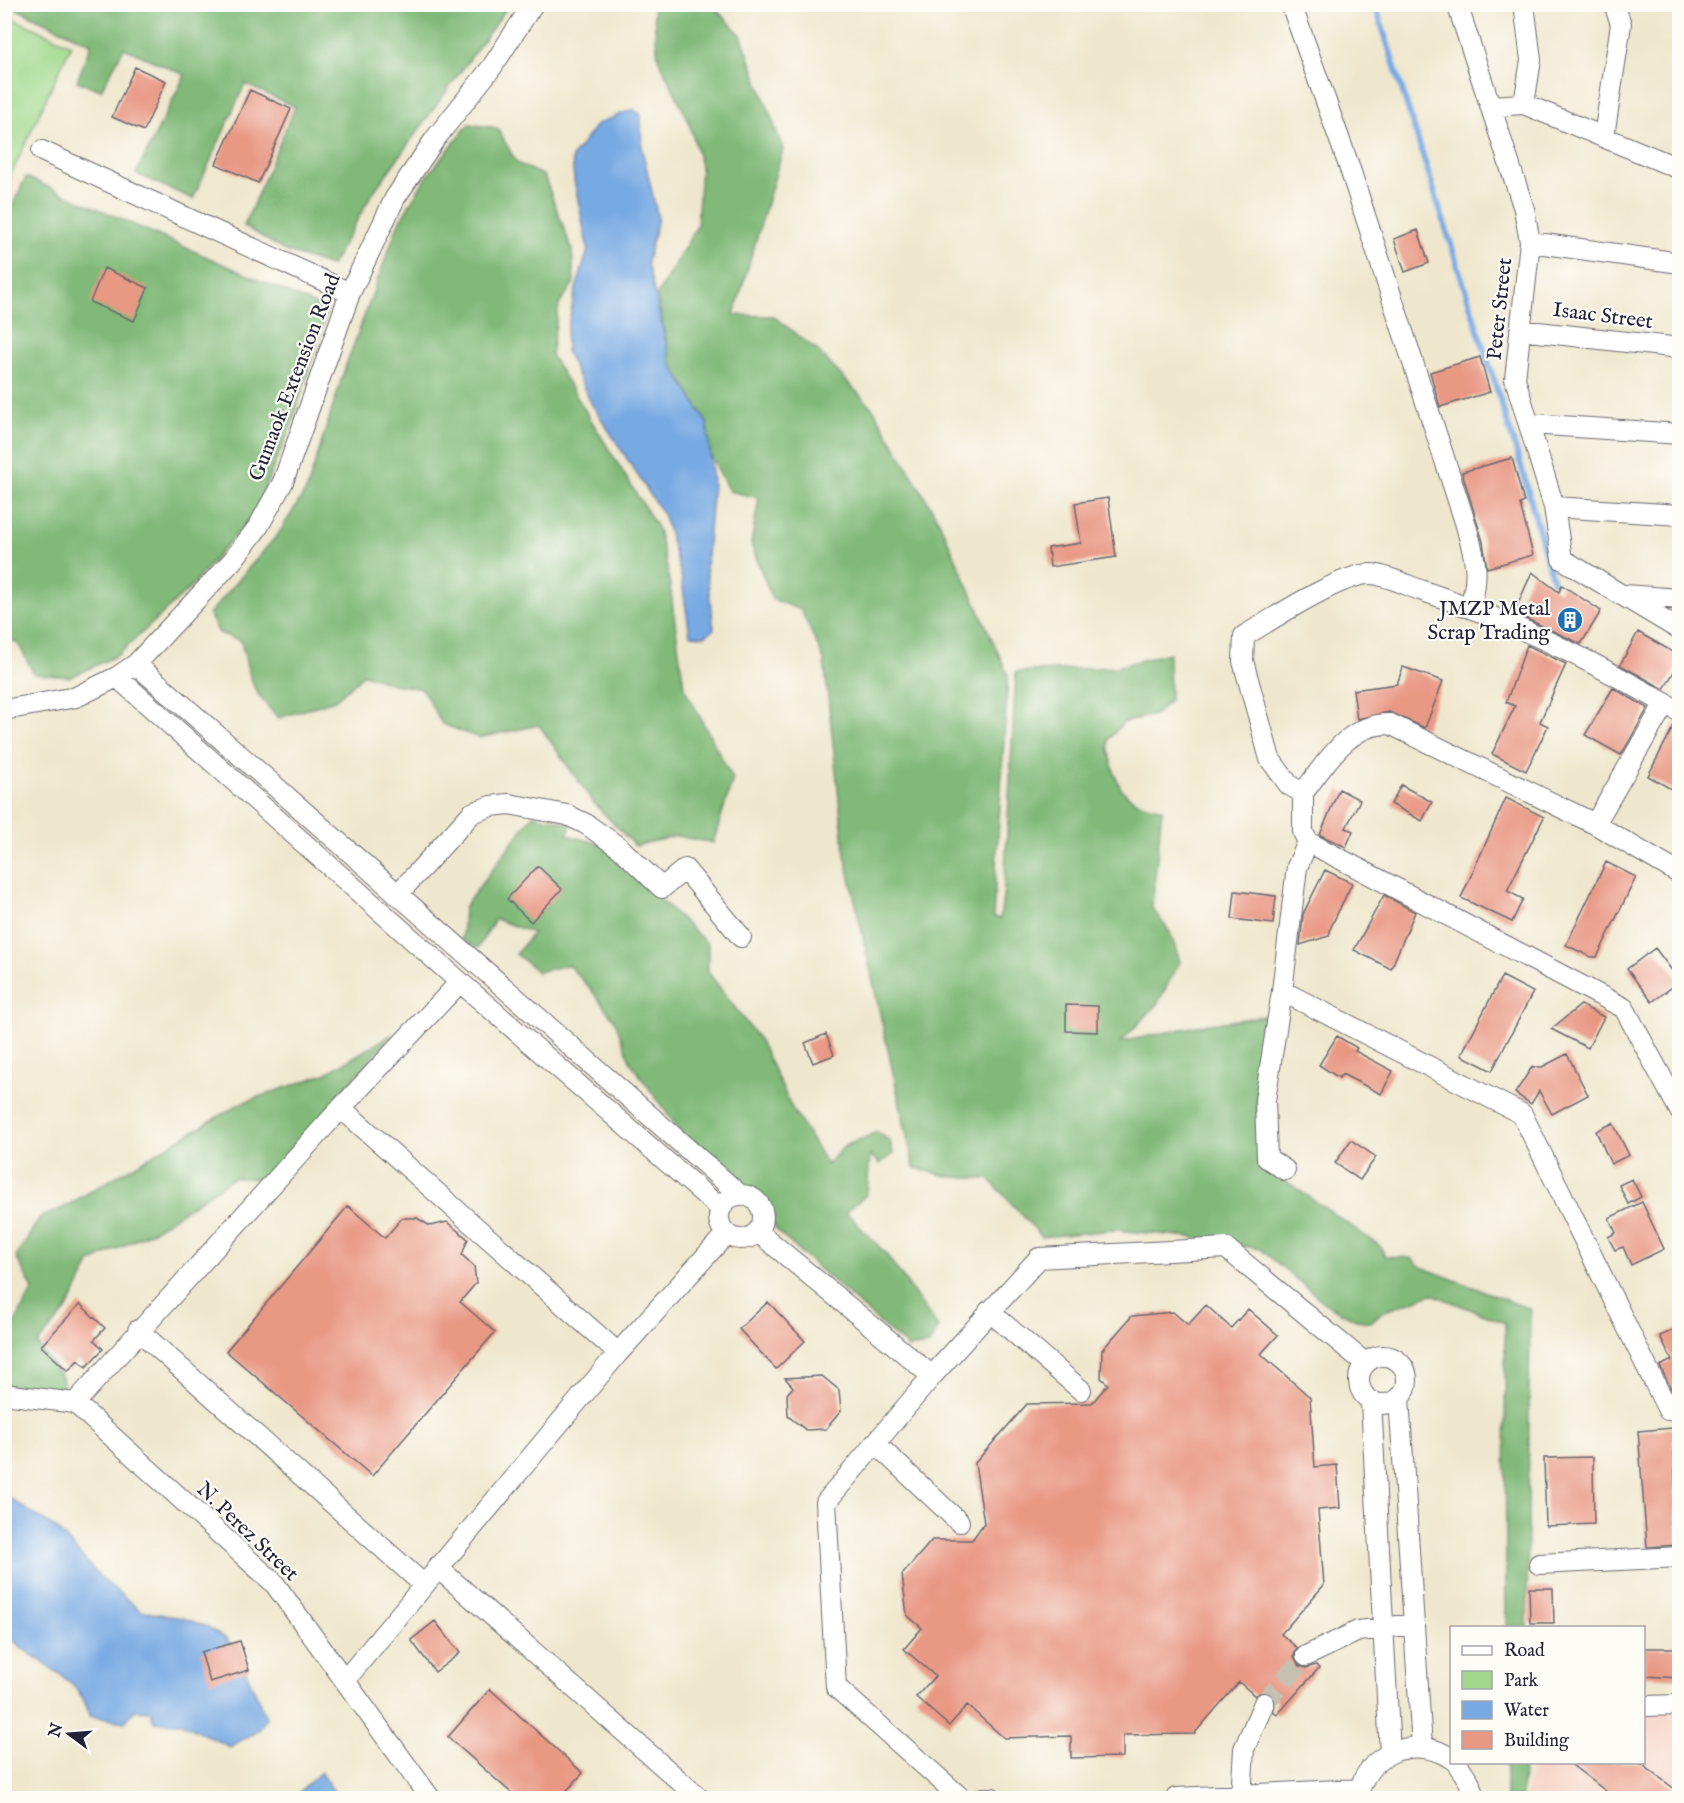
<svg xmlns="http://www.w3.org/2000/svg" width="1684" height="1803" font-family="'IM FELL English',serif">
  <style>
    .built { fill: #f6d2c4 }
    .green { fill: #a0d98c; stroke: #617e64; stroke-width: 1.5 }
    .forest { fill: #80b978; stroke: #516e5a; stroke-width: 1.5 }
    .water { fill: #77a9e3; stroke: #4c668f; stroke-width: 1.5 }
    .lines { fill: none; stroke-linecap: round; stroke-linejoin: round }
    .stream { stroke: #77a9e3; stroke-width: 6 }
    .building { fill: #e99884 }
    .minor-tunnel { stroke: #c6c0b0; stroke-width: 20; stroke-dasharray: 20 10; stroke-linecap: butt }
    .minor-casing { stroke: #6a676e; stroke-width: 22 }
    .minor { stroke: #fff; stroke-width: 20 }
    .labels { text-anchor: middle; stroke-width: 4.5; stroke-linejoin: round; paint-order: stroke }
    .street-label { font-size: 21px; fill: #22223b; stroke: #fdfcf7 }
    .poi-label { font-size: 21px; fill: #22223b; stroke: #fdfcf7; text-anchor: end }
  </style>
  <rect width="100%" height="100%" fill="#fdfcf7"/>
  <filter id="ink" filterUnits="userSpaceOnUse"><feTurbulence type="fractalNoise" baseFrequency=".0167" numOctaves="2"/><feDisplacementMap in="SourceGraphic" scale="12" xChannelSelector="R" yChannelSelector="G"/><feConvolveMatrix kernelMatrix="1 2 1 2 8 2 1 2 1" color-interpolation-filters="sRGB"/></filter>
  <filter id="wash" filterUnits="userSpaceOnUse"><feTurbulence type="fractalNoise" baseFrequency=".008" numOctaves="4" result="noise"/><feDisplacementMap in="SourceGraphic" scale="24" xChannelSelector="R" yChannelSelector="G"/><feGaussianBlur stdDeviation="1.35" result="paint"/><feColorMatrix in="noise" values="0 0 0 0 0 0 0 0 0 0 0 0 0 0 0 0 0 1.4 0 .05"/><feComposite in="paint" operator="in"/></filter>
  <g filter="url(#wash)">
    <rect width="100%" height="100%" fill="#efe7cd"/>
    <path class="built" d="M 1644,1712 L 1679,1712 L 1679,1798 L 1525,1798 L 1531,1763 L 1644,1762 Z"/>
    <path class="green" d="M 5,15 L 71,45 L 5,188 Z"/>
    <path class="forest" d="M 8,5 L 509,5 L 372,194 L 331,266 L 285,251 L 244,226 L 295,107 L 245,84 L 193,199 L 136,174 L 185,75 L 124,48 L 101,90 L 77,81 L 91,44 Z
      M 653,5 L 712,5 L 741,35 L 783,149 L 734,315 L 773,316 L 817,350 L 874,410 L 939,521 L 1008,675 L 993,917 L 1000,919 L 1004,889 L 1016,672 L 1116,667 L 1169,653 L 1170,700 L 1156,714 L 1123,723 L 1108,740 C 1108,752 1115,781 1123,791 C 1131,802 1149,805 1162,809 L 1152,908 L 1170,932 L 1180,962 L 1157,1004 L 1121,1042 L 1196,1026 L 1265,1016 L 1257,1099 L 1260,1163 L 1380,1246 L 1385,1256 L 1411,1258 L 1421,1267 L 1530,1309 L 1527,1627 L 1506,1627 L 1505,1323 L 1432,1294 L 1382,1312 L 1371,1322 L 1356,1320 L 1328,1305 L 1260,1249 L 1190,1237 L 1115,1230 L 1042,1237 L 989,1179 L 951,1177 L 914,1168 L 845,855 L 824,660 L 801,610 L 772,599 L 751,544 L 759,498 L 729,491 L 710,454 L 707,423 L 671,363 L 657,295 L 697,226 L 701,166 L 689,122 L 658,58 Z
      M 469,124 L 497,128 L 517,163 L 544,176 L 572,250 L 574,282 L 559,305 L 551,355 L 658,529 L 668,572 L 684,687 L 733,779 L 713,843 L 677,836 L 635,846 L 593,802 L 539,725 L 479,738 L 442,724 L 422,689 L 393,684 L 364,674 L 335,700 L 279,718 C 250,691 250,678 241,641 L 219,633 L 209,614 L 279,533 L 307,489 L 345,368 L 399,222 L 425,179 Z
      M 26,177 L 327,310 L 292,424 L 254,513 L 189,589 L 118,655 L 71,677 L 34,674 L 19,645 L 5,635 L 4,223 Z
      M 533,815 L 572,823 L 567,835 L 601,844 L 708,944 L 708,972 L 760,1041 L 793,1110 L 827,1164 L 845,1146 L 877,1132 L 890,1141 L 893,1154 L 880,1164 L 870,1155 L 867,1194 L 846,1212 L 886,1254 L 938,1327 L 929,1345 L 908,1348 L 779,1233 L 760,1206 L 701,1161 L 631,1063 L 615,1021 L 589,987 L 568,965 L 538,972 L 516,954 L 533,933 L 495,919 L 478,948 L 462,940 L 464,907 Z
      M 393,1034 L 265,1179 L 233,1178 L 155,1230 L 91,1262 L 66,1311 L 37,1344 L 62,1377 L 64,1393 L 5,1386 L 5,1347 L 8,1335 L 33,1289 L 16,1257 L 40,1217 L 61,1209 L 241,1103 L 325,1074 Z
      M 1506,1763 L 1523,1763 L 1522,1798 L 1506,1798 Z"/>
    <path class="water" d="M 633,109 L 641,115 L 642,149 L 658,218 L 647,262 L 671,363 L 707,423 L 713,484 L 706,567 L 714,629 L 705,636 L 690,635 L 681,575 L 664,516 L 591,403 L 566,351 L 566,336 L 575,292 L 588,250 L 574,180 L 572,157 L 597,124 Z
      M 5,1495 L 58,1530 L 101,1578 L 141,1611 L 183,1618 L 208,1627 L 228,1640 L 247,1674 L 266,1717 L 260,1729 L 230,1747 L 181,1723 L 154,1722 L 151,1711 L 135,1710 L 125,1722 L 89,1716 C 83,1674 28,1662 5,1631 Z
      M 321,1772 L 338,1798 L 293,1798 Z"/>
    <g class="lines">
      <path class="stream" d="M 1375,4 L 1522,469 L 1553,581"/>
    </g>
    <g id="blocks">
      <path class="building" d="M 135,67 L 166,81 L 144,131 L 112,117 Z
        M 250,90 L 291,109 L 258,183 L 216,164 Z
        M 1418,230 L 1429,263 L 1405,272 L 1394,239 Z
        M 104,268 L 148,288 L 134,321 L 90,302 Z
        M 1480,357 L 1490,392 L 1440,407 L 1430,372 Z
        M 1512,458 L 1524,502 L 1520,504 L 1533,555 L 1487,568 L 1483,542 L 1462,472 Z
        M 1108,498 L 1116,557 L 1050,567 L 1048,548 L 1081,543 L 1075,503 Z
        M 1532,572 L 1559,592 L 1562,585 L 1601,611 L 1581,644 L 1514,613 Z
        M 1638,632 L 1680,656 L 1680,661 L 1664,689 L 1620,665 Z
        M 1527,645 L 1566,664 L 1540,722 L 1548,726 L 1526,771 L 1492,754 L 1515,706 L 1506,702 Z
        M 1403,667 L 1443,681 L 1425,728 L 1389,712 L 1357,719 L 1353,690 L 1397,684 Z
        M 1613,688 L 1648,708 L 1621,755 L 1585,735 Z
        M 1675,723 L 1680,724 L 1680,794 L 1648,776 Z
        M 1401,785 L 1432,802 L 1422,821 L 1391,804 Z
        M 1339,789 L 1360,800 L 1346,828 L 1353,831 L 1346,847 L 1320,835 Z
        M 1506,798 L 1544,817 L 1507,891 L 1523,899 L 1512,922 L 1461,898 Z
        M 1606,862 L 1636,877 L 1597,957 L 1591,957 L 1566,945 Z
        M 538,866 L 562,889 L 531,922 L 507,899 Z
        M 1325,870 L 1352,883 L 1331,927 L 1329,936 L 1300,945 L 1303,914 Z
        M 1235,891 L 1276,896 L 1273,924 L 1232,919 Z
        M 1384,895 L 1415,912 L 1391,969 L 1354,950 Z
        M 1655,948 L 1680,981 L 1652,1002 L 1627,969 Z
        M 1502,976 L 1533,992 L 1492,1071 L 1461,1055 Z
        M 1066,1005 L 1098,1006 L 1098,1032 L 1066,1031 Z
        M 1581,1005 L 1604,1017 L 1588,1048 L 1551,1029 Z
        M 826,1034 L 834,1055 L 813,1063 L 805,1043 Z
        M 1337,1036 L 1357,1048 L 1355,1051 L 1393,1071 L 1381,1094 L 1342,1074 L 1339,1078 L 1319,1065 Z
        M 1567,1054 L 1588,1095 L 1552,1114 L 1539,1091 L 1531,1104 L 1515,1093 L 1532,1067 L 1542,1067 Z
        M 1613,1123 L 1629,1155 L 1611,1164 L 1596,1131 Z
        M 1351,1140 L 1376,1157 L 1360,1180 L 1335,1163 Z
        M 1632,1179 L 1641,1197 L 1628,1204 L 1619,1185 Z
        M 1642,1202 L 1664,1249 L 1631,1265 L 1623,1247 L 1615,1250 L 1608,1237 L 1616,1233 L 1609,1218 Z
        M 348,1206 L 385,1238 L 402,1218 L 417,1218 L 430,1226 L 447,1222 L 468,1239 L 462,1255 L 474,1266 L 476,1283 L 460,1302 L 495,1332 L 372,1476 L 226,1351 Z
        M 768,1302 L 805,1341 L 776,1369 L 739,1329 Z
        M 80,1304 L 105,1328 L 94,1340 L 103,1349 L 86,1367 L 78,1360 L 68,1371 L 41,1346 Z
        M 1206,1305 L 1231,1328 L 1248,1309 L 1278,1335 L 1261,1354 L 1310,1397 L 1315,1467 L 1337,1465 L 1340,1508 L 1318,1510 L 1324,1585 L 1281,1634 L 1297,1648 L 1294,1656 L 1299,1666 L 1306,1668 L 1316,1665 L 1319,1668 L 1277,1715 L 1273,1712 L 1276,1702 L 1273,1695 L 1263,1691 L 1255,1696 L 1239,1682 L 1194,1734 L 1123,1735 L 1123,1757 L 1071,1758 L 1071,1736 L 1004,1738 L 967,1705 L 949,1726 L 916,1697 L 935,1676 L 904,1649 L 922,1628 L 907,1615 L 902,1575 L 932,1540 L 972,1540 L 984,1523 L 975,1463 L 1027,1404 L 1092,1403 L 1108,1384 L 1101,1378 L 1102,1350 L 1132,1316 L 1173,1312 L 1188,1325 Z
        M 1680,1327 L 1680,1397 L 1675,1397 L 1660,1366 L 1672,1360 L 1660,1336 Z
        M 822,1376 L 839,1390 L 841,1411 L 826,1429 L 806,1430 L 788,1416 L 787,1394 L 793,1387 L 785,1378 Z
        M 1673,1428 L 1678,1545 L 1647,1547 L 1638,1431 Z
        M 1593,1457 L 1594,1524 L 1546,1526 L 1544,1458 Z
        M 1529,1588 L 1553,1588 L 1554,1623 L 1530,1623 Z
        M 435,1621 L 460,1653 L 435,1672 L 411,1640 Z
        M 240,1641 L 249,1670 L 210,1682 L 201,1652 Z
        M 1644,1648 L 1680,1648 L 1680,1678 L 1644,1676 Z
        M 490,1689 L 583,1773 L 560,1798 L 517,1798 L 448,1737 Z
        M 1568,1762 L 1639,1762 L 1680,1793 L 1680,1798 L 1615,1798 Z"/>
    </g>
  </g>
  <g filter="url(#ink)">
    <use href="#blocks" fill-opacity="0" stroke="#6a676e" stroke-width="1.5"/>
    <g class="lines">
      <path class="minor-tunnel" d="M 1264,1703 L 1306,1656"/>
      <g class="minor-casing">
        <path id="minor" d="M 1291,4 L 1348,163 L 1465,522 C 1474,556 1481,571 1470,607
          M 1457,4 L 1524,209 L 1530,242 L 1515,379 L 1554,507 L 1562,559 L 1680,630
          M 1524,4 L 1531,60 L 1524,104
          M 1491,106 L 1524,104 L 1680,169
          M 1604,136 L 1621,24 L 1614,4
          M 42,151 L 350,293
          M 1530,242 L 1680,263
          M 1520,330 L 1680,348
          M 1531,424 L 1680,434
          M 1554,507 L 1680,515
          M 1625,595 L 1680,599
          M 136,664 L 740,1195
          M 4,710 L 76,697 L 117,677 L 136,664 L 233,560 L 258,527 L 283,482 L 350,293 L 395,198 L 435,139 L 492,67 L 533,4
          M 1680,712 C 1598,664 1514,621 1423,591 C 1408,586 1387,575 1371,574 C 1342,573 1271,620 1244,636 L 1243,661 L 1270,759 L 1289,785 L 1303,793 L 1303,832 L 1308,842 L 1624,1008 L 1680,1111
          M 1303,793 C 1326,763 1348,723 1390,724 L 1595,824 L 1680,874
          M 1595,824 L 1665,703
          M 397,895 L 472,813 L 491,806 L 509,804 L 567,815 L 586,824 L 620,848 L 662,888 L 685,869 L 741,937
          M 460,982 L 721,1209
          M 1282,991 L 1522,1114 L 1668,1410 L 1680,1409
          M 341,1108 L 618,1353
          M 1285,1170 L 1267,1158 L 1265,1100 L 1282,991 L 1297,867 L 1308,842
          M719 1217a22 22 0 1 1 44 0a22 22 0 1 1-44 0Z
          M 758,1232 L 932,1376
          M 989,1311 L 1081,1390
          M 138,1330 L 423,1584
          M1359 1380a24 24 0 1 1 48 0a24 24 0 1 1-48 0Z
          M 4,1394 L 75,1403 L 274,1583 L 430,1798
          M 1399,1398 L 1422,1747
          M 1371,1401 L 1390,1753
          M 75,1403 L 341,1108 L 460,982 L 117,677
          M 875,1443 L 959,1522
          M 1539,1564 L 1680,1557
          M 437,1567 L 699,1798
          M 1306,1656 L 1358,1631 L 1414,1624
          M 345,1680 L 618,1353 L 726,1234
          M 1646,1706 L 1680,1705
          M 1456,1762 L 1469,1781 L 1474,1798
          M 961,1798 L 836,1687 L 826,1502 L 932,1376 L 1039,1258 L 1226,1248 L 1365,1363
          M 983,1798 L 992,1798
          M 1176,1798 L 1360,1789
          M 1241,1798 L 1244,1749 L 1264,1703
          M 1358,1798 C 1364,1753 1415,1733 1452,1759"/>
      </g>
      <use href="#minor" class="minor"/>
    </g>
  </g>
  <defs>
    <g id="building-disc" transform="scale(1.35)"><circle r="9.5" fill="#1f6fb2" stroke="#fdfcf7"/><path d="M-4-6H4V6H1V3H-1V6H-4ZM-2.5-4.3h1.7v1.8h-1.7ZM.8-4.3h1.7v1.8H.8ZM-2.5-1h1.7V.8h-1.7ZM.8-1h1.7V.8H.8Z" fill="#fff"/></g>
  </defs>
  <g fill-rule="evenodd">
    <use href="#building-disc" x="1570" y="620"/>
  </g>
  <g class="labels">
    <g class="street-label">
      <text transform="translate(1499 309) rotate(-84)" y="7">Peter Street</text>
      <text transform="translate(1603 315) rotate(7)" y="7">Isaac Street</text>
      <text transform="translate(294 377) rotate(-69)" y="7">Gumaok Extension Road</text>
      <text transform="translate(248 1531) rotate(44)" y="7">N. Perez Street</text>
    </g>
    <g class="poi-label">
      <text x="1550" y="615">JMZP Metal<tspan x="1550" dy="24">Scrap Trading</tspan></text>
    </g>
  </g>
  <rect width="1684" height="1803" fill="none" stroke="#fdfcf7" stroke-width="24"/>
  <rect x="1450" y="1626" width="195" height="138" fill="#fdfcf7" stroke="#a5a5ac" stroke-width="1.5"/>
  <rect x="1462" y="1646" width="30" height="9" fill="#ffffff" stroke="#a5a5ac" stroke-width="1.5"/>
  <text x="1504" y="1656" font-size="18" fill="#22223b">Road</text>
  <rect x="1462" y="1671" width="30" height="18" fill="#a0d98c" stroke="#a5a5ac" stroke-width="1.5"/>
  <text x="1504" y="1686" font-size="18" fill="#22223b">Park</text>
  <rect x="1462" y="1701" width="30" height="18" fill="#77a9e3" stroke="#a5a5ac" stroke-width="1.5"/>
  <text x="1504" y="1716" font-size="18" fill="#22223b">Water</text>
  <rect x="1462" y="1731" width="30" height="18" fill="#e99884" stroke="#a5a5ac" stroke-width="1.5"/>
  <text x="1504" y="1746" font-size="18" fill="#22223b">Building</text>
  <g transform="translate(69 1734) rotate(286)" stroke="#fdfcf7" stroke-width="4.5" paint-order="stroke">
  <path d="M0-4.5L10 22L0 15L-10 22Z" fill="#22223b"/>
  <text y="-9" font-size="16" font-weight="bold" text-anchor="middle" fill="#22223b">N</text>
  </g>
</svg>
